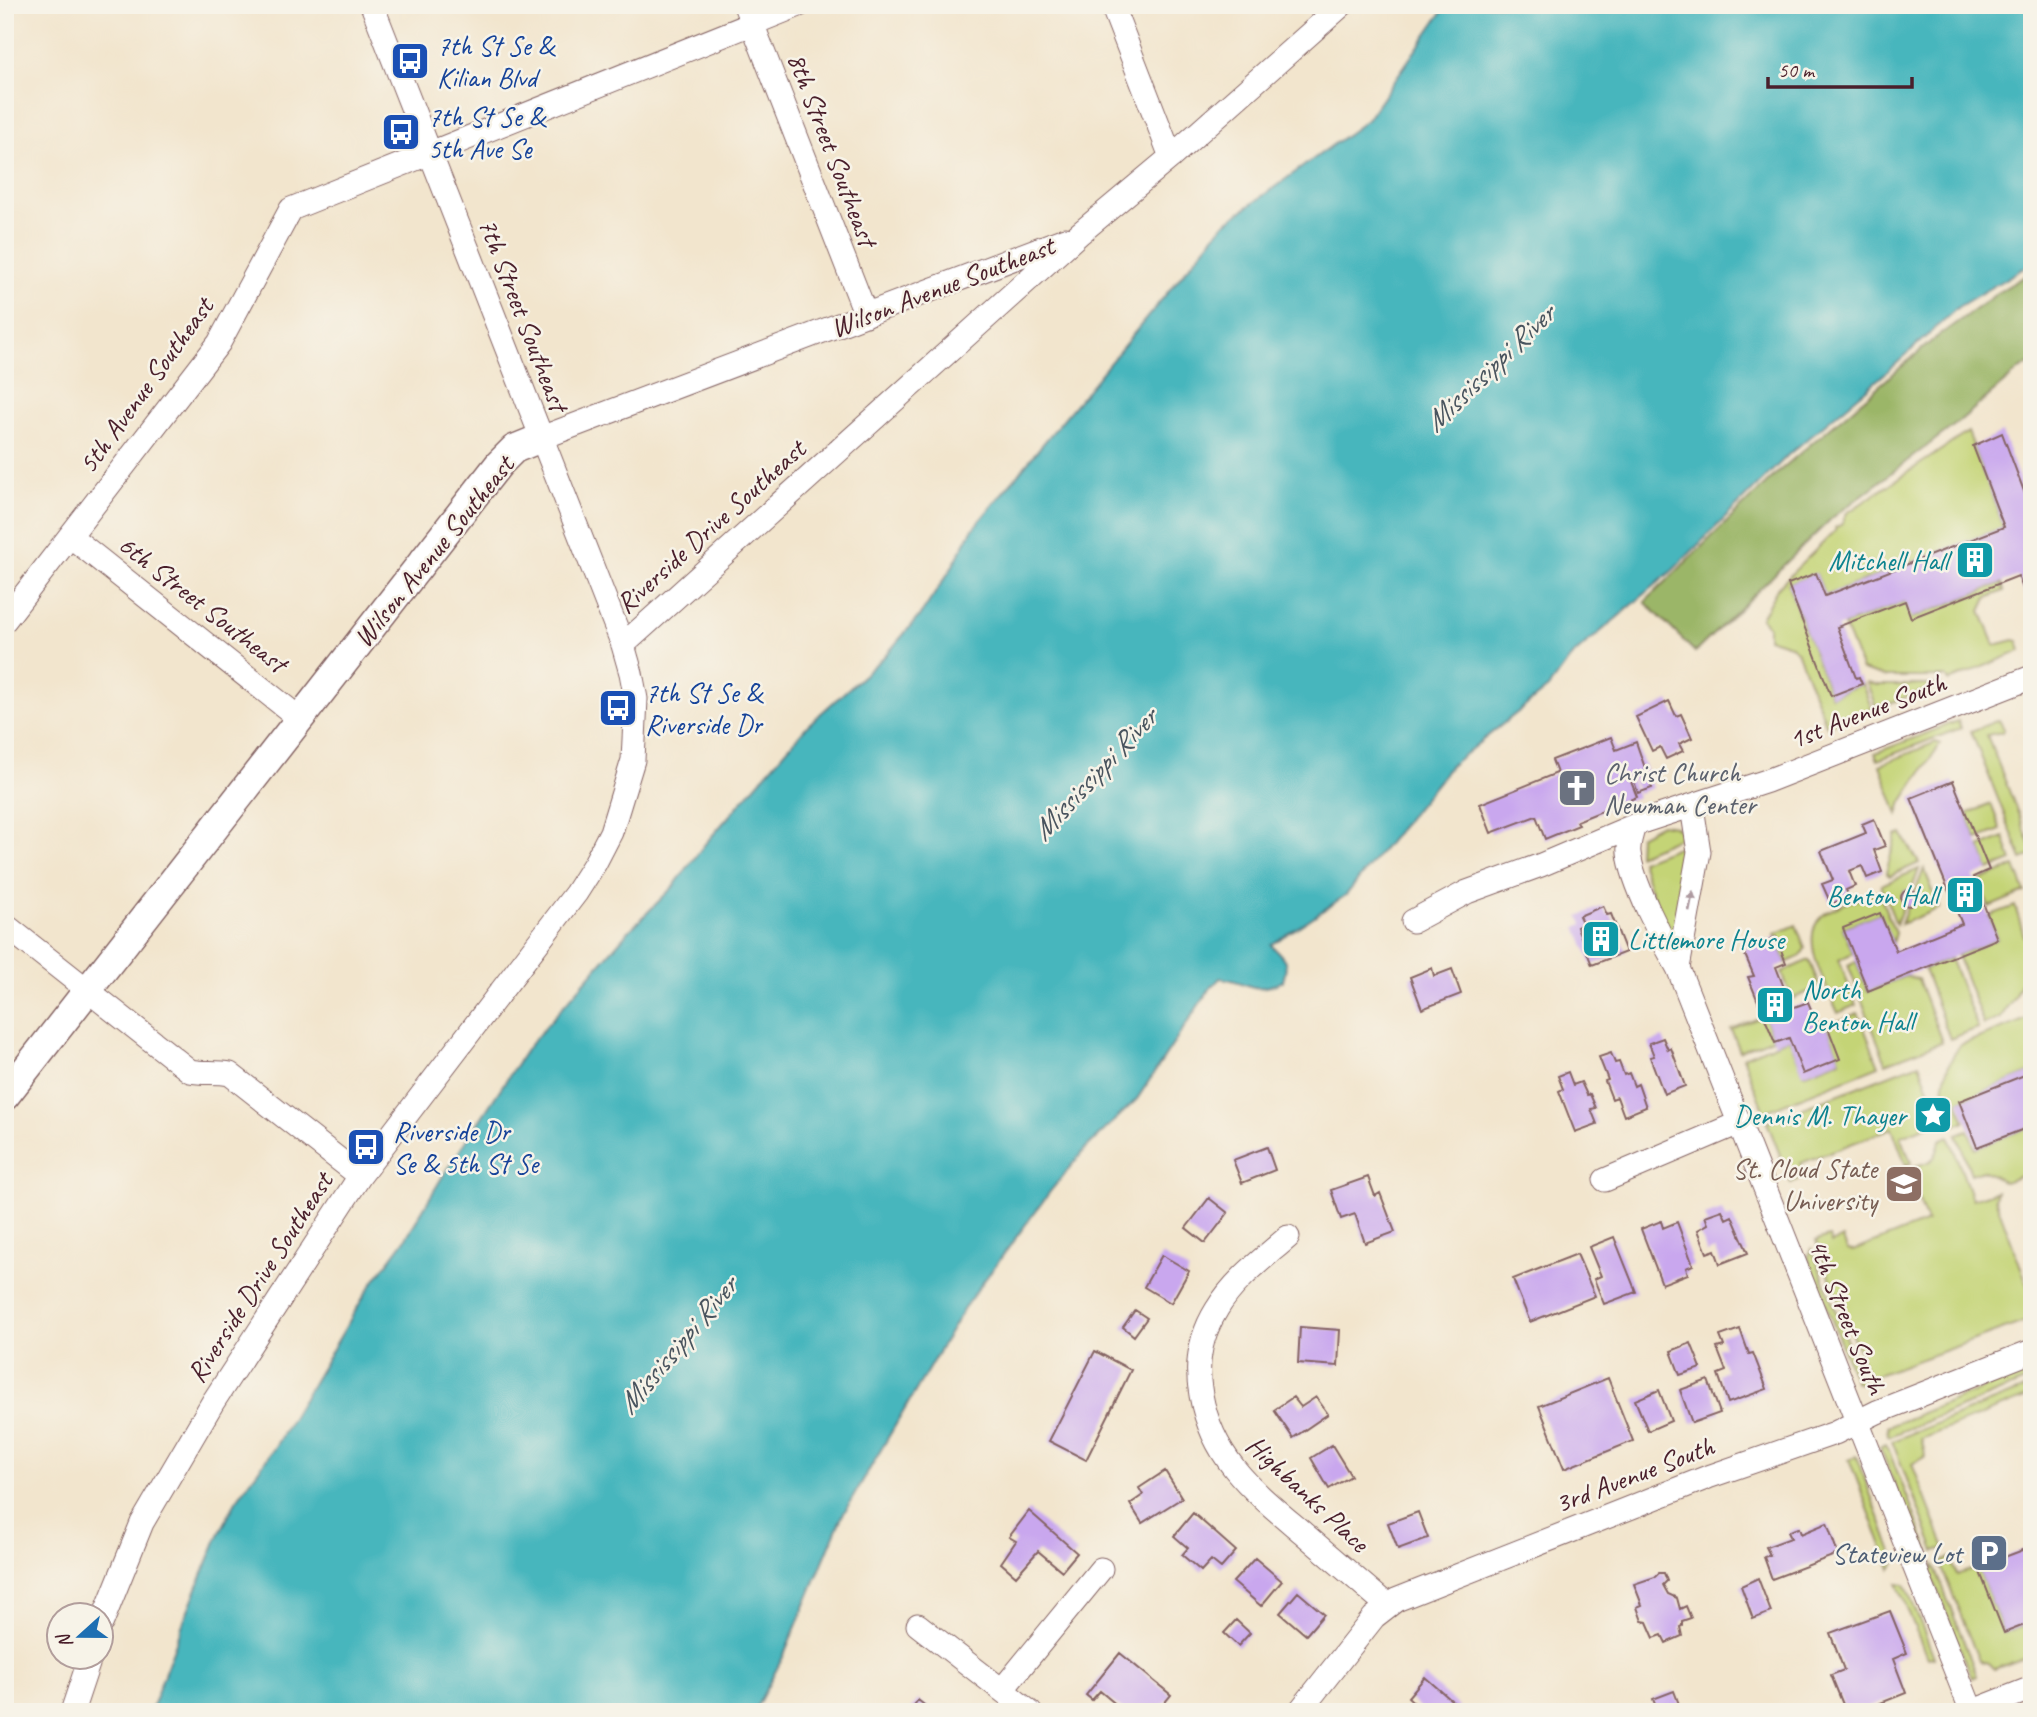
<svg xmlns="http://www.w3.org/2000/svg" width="2037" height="1717" font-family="Caveat,sans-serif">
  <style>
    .green { fill: #c4d476; stroke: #877a50; stroke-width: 2 }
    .forest { fill: #9bb667; stroke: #726a49; stroke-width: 2 }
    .water { fill: #46b6bd; stroke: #486a74; stroke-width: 2 }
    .building { fill: #c9a7ee }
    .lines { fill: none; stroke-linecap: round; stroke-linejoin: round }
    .minor-casing { stroke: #856464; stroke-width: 25 }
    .tertiary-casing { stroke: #856464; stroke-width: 31 }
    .minor { stroke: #fff; stroke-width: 23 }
    .tertiary { stroke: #fff; stroke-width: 28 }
    .oneway { fill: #ae9aa0 }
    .labels { text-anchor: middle; stroke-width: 5; stroke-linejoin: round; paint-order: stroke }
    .transit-label { font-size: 28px; fill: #164399; stroke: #f7f3e8; text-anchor: start }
    .street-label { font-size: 28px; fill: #4a1f2b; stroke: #f7f3e8 }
    .culture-label { font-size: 28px; fill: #0d838f; stroke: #f7f3e8; text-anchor: end }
    .worship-label { font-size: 28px; fill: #5b616d; stroke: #f7f3e8; text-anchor: start }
    .education-label { font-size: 28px; fill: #785e54; stroke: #f7f3e8; text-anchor: end }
    .service-label { font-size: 28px; fill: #4e5e75; stroke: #f7f3e8; text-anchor: end }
    .water-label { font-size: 30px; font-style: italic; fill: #49545e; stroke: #f7f3e8 }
  </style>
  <rect width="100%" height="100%" fill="#f7f3e8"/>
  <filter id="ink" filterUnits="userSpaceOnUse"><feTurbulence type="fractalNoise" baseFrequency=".0143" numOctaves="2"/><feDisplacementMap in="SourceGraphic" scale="14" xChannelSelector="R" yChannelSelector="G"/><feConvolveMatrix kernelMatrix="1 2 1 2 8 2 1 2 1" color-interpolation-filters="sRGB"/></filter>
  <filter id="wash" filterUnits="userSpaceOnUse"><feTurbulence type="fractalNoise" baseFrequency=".00686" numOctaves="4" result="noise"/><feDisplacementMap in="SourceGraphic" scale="28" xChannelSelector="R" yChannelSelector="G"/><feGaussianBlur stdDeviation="1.57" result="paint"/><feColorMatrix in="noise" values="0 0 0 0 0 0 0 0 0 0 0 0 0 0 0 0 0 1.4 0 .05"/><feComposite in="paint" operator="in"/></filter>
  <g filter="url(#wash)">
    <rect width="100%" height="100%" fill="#f2e5cd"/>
    <path class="green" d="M 1968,432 L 2004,527 L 1825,596 L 1816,574 L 1788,584 L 1831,696 L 1862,684 L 1872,709 L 1827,726 L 1797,651 L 1790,645 L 1768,638 L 1768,626 L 1761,618 L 1778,587 L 1836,530 L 1835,528 L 1842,524 L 1847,513 Z
      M 2002,583 L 2004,591 L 1987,598 L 1981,611 L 1995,645 L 2014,640 L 2018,641 L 2021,651 L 1949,681 L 1946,677 L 1885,677 L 1862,670 L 1844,625 L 1905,601 L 1912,618 Z
      M 1867,683 L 1877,685 L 1941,685 L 1876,708 Z
      M 1999,720 L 2004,729 L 2002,732 L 1987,735 L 2032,849 L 2032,855 L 2022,859 L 1971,731 Z
      M 1958,721 L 1961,728 L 1878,760 L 1875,753 Z
      M 1936,742 L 1940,744 L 1902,802 L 1898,814 L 1880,765 Z
      M 1991,804 L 2001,830 L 1977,839 L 1966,814 Z
      M 1661,824 L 1674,826 L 1685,835 L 1638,855 L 1639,836 Z
      M 1902,834 L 1919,863 L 1890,876 L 1886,873 L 1896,836 Z
      M 2004,837 L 2012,861 L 1989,870 L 1980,847 Z
      M 1690,842 L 1674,943 L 1668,942 L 1641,861 Z
      M 2015,866 L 2025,892 L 1989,907 L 1978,881 Z
      M 1919,869 L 1911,891 L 1905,891 L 1902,895 L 1904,904 L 1896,924 L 1881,885 Z
      M 1924,869 L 1940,908 L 1901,924 L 1908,905 L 1916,902 L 1915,892 Z
      M 1878,891 L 1895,933 L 1892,943 L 1880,913 L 1843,928 L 1853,953 L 1839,960 L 1856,1005 L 1838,1013 C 1828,988 1797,938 1822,916 C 1834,905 1863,898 1878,891 Z
      M 2015,906 L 2024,936 L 2032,939 L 2032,957 L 2014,998 L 2000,1018 L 1984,1025 L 1957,955 L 1997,939 L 1988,916 Z
      M 1796,925 L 1805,948 L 1801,956 L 1786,963 L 1775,934 Z
      M 1950,958 L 1978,1028 L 1950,1039 L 1924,969 Z
      M 1809,960 L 1820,987 L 1792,999 L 1782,972 Z
      M 1856,961 L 1868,991 L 1906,976 L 1918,979 L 1942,1042 L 1886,1063 L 1848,965 Z
      M 1858,1013 L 1879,1066 L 1764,1112 L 1743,1057 L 1789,1038 L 1804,1074 L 1840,1060 L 1827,1026 Z
      M 1764,1016 L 1773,1038 L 1740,1051 L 1731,1029 Z
      M 2032,1017 L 2032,1072 L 1957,1102 L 1965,1121 L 1951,1127 C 1939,1097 1941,1071 1960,1045 Z
      M 1919,1063 L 1937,1110 L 1930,1125 L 1901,1136 L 1911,1163 L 1906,1165 L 1892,1128 L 1801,1163 L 1804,1173 L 1797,1177 L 1798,1181 L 1791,1183 L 1767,1122 Z
      M 2032,1126 L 2032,1172 L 2005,1182 L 1983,1170 L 1971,1174 L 1957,1134 L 1968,1130 L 1975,1148 Z
      M 1949,1136 L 1972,1199 L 1997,1191 L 1995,1198 L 2032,1297 L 2032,1319 L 1869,1378 L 1816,1241 L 1829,1237 L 1831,1243 L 1843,1238 L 1847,1250 L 1853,1251 L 1927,1222 L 1907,1168 C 1929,1162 1936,1164 1940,1140 Z
      M 1812,1249 L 1863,1383 L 1856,1383 L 1808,1257 Z
      M 2032,1369 L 2032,1379 L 1890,1436 L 1888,1435 L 1887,1427 Z
      M 2032,1386 L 2032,1395 L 1921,1439 L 1926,1456 L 1912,1464 L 1945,1548 L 1935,1551 L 1892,1441 Z
      M 1886,1444 L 1930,1553 L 1921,1551 L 1880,1447 Z
      M 1856,1456 L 1896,1562 L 1891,1569 L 1849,1459 Z
      M 1950,1558 L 1957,1575 L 1978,1567 L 2004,1633 L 2025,1625 L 2032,1641 L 2032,1655 L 1994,1669 L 1988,1663 L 1979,1661 L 1940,1563 Z
      M 1934,1565 L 1977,1676 L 1972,1678 L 1931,1573 Z
      M 1897,1583 L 1905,1584 L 1934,1657 L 1927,1658 Z"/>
    <path class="forest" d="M 2032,272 L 2032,362 L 2018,371 L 1956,424 L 1832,518 L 1695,652 L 1645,602 L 1778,472 L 1934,339 L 2003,289 Z"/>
    <path class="water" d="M 1447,5 L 2032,5 L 2032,263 L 1958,307 L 1895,365 L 1788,455 L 1673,570 L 1572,656 L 1548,688 L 1450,766 L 1346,895 L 1271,945 C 1285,959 1289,960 1283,981 C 1249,996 1251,981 1220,978 L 1208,991 L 1137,1099 L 1085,1149 L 1052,1189 L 966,1305 L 842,1516 L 784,1655 L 754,1712 L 150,1712 L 188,1610 L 217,1539 L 236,1501 L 275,1447 L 367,1291 L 406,1238 L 441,1179 L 528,1047 L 626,934 L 673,887 L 705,844 L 808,725 L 887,654 L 922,613 L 951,569 L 972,530 L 1224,224 L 1367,120 Z"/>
    <g id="blocks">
      <path class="building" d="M 2002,433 L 2030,507 L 2032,506 L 2032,605 L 2030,606 L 2018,576 L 1911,618 L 1905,601 L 1837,627 L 1856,678 L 1859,677 L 1862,684 L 1831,696 L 1788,584 L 1816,573 L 1825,596 L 2004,527 L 1973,446 Z
        M 1669,701 L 1676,716 L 1681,714 L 1692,738 L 1679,744 L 1683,751 L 1666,759 L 1660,747 L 1652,751 L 1636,717 Z
        M 1611,737 L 1616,750 L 1636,742 L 1652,788 L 1638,793 L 1633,778 L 1630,779 L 1637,797 L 1577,821 L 1579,825 L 1545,839 L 1536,816 L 1491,833 L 1480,804 L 1557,773 L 1552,760 Z
        M 1953,781 L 1989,870 L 1973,877 L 1997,939 L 1868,991 L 1843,928 L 1880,913 L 1896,951 L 1962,924 L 1911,798 Z
        M 1874,819 L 1885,846 L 1874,850 L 1882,872 L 1867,878 L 1862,866 L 1849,871 L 1855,886 L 1846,890 L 1849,897 L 1831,904 L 1822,884 L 1833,880 L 1821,851 L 1866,833 L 1862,824 Z
        M1901 898a8 8 0 1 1 16 0a8 8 0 1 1-16 0Z
        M 1603,906 L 1607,915 L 1611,914 L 1626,952 L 1592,965 L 1577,927 L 1583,924 L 1579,916 Z
        M 1776,937 L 1786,963 L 1776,967 L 1792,1008 L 1808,1002 L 1817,1023 L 1825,1020 L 1840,1059 L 1803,1074 L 1789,1038 L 1775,1043 L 1748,977 L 1754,976 L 1743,950 Z
        M 1432,968 L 1434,976 L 1452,969 L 1461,994 L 1422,1009 L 1410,977 Z
        M 1663,1038 L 1668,1050 L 1671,1048 L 1685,1086 L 1664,1094 L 1650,1057 L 1654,1056 L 1649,1043 Z
        M 1611,1053 L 1615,1063 L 1619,1062 L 1624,1075 L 1629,1073 L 1634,1086 L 1638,1084 L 1646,1107 L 1624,1116 L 1617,1097 L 1612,1099 L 1605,1081 L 1608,1080 L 1599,1057 Z
        M 1568,1072 L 1573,1085 L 1581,1082 L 1587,1095 L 1590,1094 L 1596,1108 L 1591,1109 L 1597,1124 L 1575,1132 L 1559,1091 L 1563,1089 L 1558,1076 Z
        M 2032,1072 L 2032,1126 L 1977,1147 L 1959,1101 Z
        M 1267,1147 L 1275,1170 L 1242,1183 L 1233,1160 Z
        M 1368,1177 L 1375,1196 L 1380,1193 L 1395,1232 L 1365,1243 L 1355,1214 L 1341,1219 L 1331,1190 Z
        M 1209,1198 L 1228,1213 L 1205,1243 L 1186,1228 Z
        M 1722,1210 L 1726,1219 L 1732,1216 L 1748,1253 L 1720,1264 L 1715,1250 L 1707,1253 L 1698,1230 L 1708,1224 L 1705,1216 Z
        M 1661,1221 L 1663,1228 L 1677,1222 L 1693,1265 L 1686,1268 L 1688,1274 L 1662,1284 L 1641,1229 Z
        M 1614,1237 L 1636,1292 L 1604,1304 L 1594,1279 L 1601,1276 L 1589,1247 Z
        M 1577,1254 L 1595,1296 L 1530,1322 L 1513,1279 Z
        M 1162,1255 L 1189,1271 L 1171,1303 L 1144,1287 Z
        M 1135,1310 L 1147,1318 L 1134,1336 L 1123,1327 Z
        M 1300,1327 L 1340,1330 L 1338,1366 L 1298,1363 Z
        M 1740,1329 L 1749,1354 L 1753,1353 L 1767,1389 L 1728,1403 L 1718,1374 L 1726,1371 L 1717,1348 L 1724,1346 L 1720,1336 Z
        M 1691,1343 L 1701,1368 L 1680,1375 L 1671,1351 Z
        M 1095,1351 L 1131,1370 L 1086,1460 L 1049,1441 Z
        M 1608,1378 L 1633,1441 L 1564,1469 L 1539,1406 Z
        M 1708,1380 L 1720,1413 L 1692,1423 L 1680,1390 Z
        M 1659,1390 L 1671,1421 L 1648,1431 L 1635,1400 Z
        M 1293,1397 L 1301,1407 L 1316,1397 L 1328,1414 L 1293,1438 L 1274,1410 Z
        M 1332,1445 L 1351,1476 L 1329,1489 L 1311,1458 Z
        M 1165,1471 L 1182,1498 L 1142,1523 L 1130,1504 L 1143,1495 L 1139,1488 Z
        M 1029,1511 L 1077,1553 L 1062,1571 L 1038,1551 L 1016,1576 L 1001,1563 L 1016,1541 L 1009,1537 Z
        M 1418,1512 L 1428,1538 L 1398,1549 L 1388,1523 Z
        M 1193,1513 L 1236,1551 L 1221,1568 L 1211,1560 L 1201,1571 L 1182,1555 L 1188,1548 L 1174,1536 Z
        M 1827,1523 L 1838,1554 L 1772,1579 L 1764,1557 L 1770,1555 L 1766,1547 L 1791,1538 L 1788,1532 L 1795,1529 L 1799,1528 L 1801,1534 Z
        M 2031,1547 L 2032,1622 L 2004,1633 L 1978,1567 Z
        M 1255,1558 L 1282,1581 L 1261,1606 L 1233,1582 Z
        M 1659,1573 L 1664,1573 L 1667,1581 L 1663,1585 L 1668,1594 L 1677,1598 L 1680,1609 L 1686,1606 L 1691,1618 L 1682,1621 L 1682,1626 L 1680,1627 L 1682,1636 L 1666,1643 L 1662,1635 L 1654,1638 L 1647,1622 L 1642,1621 L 1637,1607 L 1642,1605 L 1634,1584 L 1655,1577 Z
        M 1758,1578 L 1771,1612 L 1753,1619 L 1741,1586 Z
        M 1298,1592 L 1324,1614 L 1306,1635 L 1280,1613 Z
        M 1890,1611 L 1907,1653 L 1893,1659 L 1906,1693 L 1863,1710 L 1861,1707 L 1846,1712 L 1831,1675 L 1844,1670 L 1830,1633 Z
        M 1236,1620 L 1250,1633 L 1238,1646 L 1224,1633 Z
        M 1120,1653 L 1171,1695 L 1157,1712 L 1125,1712 L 1100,1691 L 1092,1700 L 1086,1695 Z
        M 1425,1677 L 1459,1707 L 1456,1712 L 1424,1712 L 1408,1697 Z
        M 1674,1691 L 1682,1712 L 1658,1712 L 1653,1699 Z
        M 918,1700 L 933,1712 L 909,1712 Z"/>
    </g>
  </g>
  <g filter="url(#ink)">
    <use href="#blocks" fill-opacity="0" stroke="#856464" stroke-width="2"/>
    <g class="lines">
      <g class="minor-casing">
        <path id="minor" d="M 745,5 L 866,315
          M 1112,5 L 1171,157
          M 541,438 L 1065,239
          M 70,536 L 299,718
          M 5,620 L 219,343 L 291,209 L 799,5
          M 623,645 L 1079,234 L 1171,157 L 1342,5
          M 1634,826 C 1631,835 1628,844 1629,853 C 1632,882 1663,942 1678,968 L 1972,1712
          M 1413,921 L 1467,892 L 1541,865 L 1647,820 L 1767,781 L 2032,677
          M 5,925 L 190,1071 C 204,1074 217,1071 230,1074 L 360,1176
          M 1678,968 L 1699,852 L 1692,807
          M 1605,1180 L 1739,1123
          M 1288,1237 C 1263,1259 1234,1280 1217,1309 C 1200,1336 1195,1364 1201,1395 C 1213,1461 1255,1492 1303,1533 C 1331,1557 1359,1581 1388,1606
          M 102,1622 L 142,1523 L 213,1402 L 360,1176 L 576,893 L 595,863 L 611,832 L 633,760 L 636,699 L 631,673 L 623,645 L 372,5
          M 918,1625 L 1030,1712
          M 1002,1690 L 1101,1569
          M 72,1712 L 90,1658
          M 1299,1712 L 1374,1617 L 1396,1600 L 1708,1477 L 1835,1433 L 1877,1412 L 2032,1351
          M 1971,1712 L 2032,1688"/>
      </g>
      <g class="tertiary-casing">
        <path id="tertiary" d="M 5,1096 L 499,464 L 514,449 L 541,438"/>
      </g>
      <use href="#minor" class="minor"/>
      <use href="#tertiary" class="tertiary"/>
    </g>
    <defs><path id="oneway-solid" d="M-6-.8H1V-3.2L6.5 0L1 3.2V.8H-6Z" transform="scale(1.75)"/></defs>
    <use class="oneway" href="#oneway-solid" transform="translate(1691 901) rotate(-79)"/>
  </g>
  <defs>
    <g id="bus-square" transform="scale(2.0125)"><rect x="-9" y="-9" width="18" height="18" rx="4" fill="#1a4fb4" stroke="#f7f3e8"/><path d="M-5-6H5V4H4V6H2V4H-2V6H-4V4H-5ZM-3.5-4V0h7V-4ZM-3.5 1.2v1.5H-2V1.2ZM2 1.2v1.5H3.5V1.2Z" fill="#fff"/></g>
    <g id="building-square" transform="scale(2.0125)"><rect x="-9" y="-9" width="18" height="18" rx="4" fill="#0f9aa8" stroke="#f7f3e8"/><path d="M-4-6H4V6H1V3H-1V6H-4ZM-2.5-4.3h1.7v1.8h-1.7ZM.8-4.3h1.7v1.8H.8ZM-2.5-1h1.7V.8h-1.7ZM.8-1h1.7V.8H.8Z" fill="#fff"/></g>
    <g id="church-square" transform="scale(2.0125)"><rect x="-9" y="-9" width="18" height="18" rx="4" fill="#6b7280" stroke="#f7f3e8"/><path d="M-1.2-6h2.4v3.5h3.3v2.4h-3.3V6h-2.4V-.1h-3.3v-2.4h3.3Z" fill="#fff"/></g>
    <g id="sight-square" transform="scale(2.0125)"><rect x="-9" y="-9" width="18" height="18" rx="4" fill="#0f9aa8" stroke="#f7f3e8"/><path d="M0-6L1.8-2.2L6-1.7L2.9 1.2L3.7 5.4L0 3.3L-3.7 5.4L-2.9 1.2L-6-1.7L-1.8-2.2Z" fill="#fff"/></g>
    <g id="university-square" transform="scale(2.0125)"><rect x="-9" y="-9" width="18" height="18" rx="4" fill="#8d6e63" stroke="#f7f3e8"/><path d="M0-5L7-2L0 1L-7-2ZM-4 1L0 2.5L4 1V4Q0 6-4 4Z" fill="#fff"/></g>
    <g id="parking-square" transform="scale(2.0125)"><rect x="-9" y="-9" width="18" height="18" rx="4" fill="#5c6f8a" stroke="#f7f3e8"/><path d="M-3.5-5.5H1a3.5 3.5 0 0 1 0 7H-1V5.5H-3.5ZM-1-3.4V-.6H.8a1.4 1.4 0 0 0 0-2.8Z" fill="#fff"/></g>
  </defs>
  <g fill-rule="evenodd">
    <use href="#bus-square" x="410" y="61"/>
    <use href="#bus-square" x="401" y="132"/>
    <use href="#building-square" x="1975" y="560"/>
    <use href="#bus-square" x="618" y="708"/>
    <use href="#church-square" x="1577" y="788"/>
    <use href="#building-square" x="1965" y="895"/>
    <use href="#building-square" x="1601" y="939"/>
    <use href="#building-square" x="1775" y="1005"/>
    <use href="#sight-square" x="1933" y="1115"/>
    <use href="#bus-square" x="366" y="1147"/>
    <use href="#university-square" x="1904" y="1184"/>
    <use href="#parking-square" x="1989" y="1553"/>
  </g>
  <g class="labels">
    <g class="transit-label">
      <text x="437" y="55">7th St Se &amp;<tspan x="437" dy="32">Kilian Blvd</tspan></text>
      <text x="428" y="126">7th St Se &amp;<tspan x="428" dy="32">5th Ave Se</tspan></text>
      <text x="645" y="702">7th St Se &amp;<tspan x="645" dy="32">Riverside Dr</tspan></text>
      <text x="393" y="1141">Riverside Dr<tspan x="393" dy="32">Se &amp; 5th St Se</tspan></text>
    </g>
    <g class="street-label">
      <text transform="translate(833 149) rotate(69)" y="10">8th Street Southeast</text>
      <text transform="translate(942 286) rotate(-21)" y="10">Wilson Avenue Southeast</text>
      <text transform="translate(524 314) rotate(69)" y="10">7th Street Southeast</text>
      <text transform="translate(145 385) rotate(-54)" y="10">5th Avenue Southeast</text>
      <text transform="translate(710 526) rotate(-42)" y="10">Riverside Drive Southeast</text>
      <text transform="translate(433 551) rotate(-51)" y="10">Wilson Avenue Southeast</text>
      <text transform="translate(203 603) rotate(38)" y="10">6th Street Southeast</text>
      <text transform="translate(1867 710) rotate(-21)" y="10">1st Avenue South</text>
      <text transform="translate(259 1277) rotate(-57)" y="10">Riverside Drive Southeast</text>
      <text transform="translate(1848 1316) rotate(68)" y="10">4th Street South</text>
      <text transform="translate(1634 1474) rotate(-21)" y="10">3rd Avenue South</text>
      <text transform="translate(1308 1493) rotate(43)" y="10">Highbanks Place</text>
    </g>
    <g class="culture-label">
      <text x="1948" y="570">Mitchell Hall</text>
      <text x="1938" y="905">Benton Hall</text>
      <text x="1628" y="949" text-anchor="start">Littlemore House</text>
      <text x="1802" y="999" text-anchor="start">North<tspan x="1802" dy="32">Benton Hall</tspan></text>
      <text x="1906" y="1125">Dennis M. Thayer</text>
    </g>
    <g class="worship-label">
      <text x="1604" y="782">Christ Church<tspan x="1604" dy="32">Newman Center</tspan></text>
    </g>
    <g class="education-label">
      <text x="1877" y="1178">St. Cloud State<tspan x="1877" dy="32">University</tspan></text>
    </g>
    <g class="service-label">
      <text x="1962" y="1563">Stateview Lot</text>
    </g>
    <g class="water-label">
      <text transform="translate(1489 368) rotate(-44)" y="10">Mississippi River</text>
      <text transform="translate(1094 774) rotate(-47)" y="10">Mississippi River</text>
      <text transform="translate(677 1345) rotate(-50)" y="10">Mississippi River</text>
    </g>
  </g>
  <rect width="2037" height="1717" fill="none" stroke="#f7f3e8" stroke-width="28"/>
  <g transform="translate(80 1636) rotate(249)"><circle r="33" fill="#f7f3e8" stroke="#b29e9c" stroke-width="2"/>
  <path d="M0-5L12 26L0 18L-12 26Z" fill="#1f6fb2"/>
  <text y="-10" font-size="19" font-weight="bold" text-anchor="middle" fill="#4a1f2b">N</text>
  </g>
  <path d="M1768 77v10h144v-10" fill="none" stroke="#4a1f2b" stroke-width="3.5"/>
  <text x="1778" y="77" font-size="21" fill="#4a1f2b" stroke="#f7f3e8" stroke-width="5" paint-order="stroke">50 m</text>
</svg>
